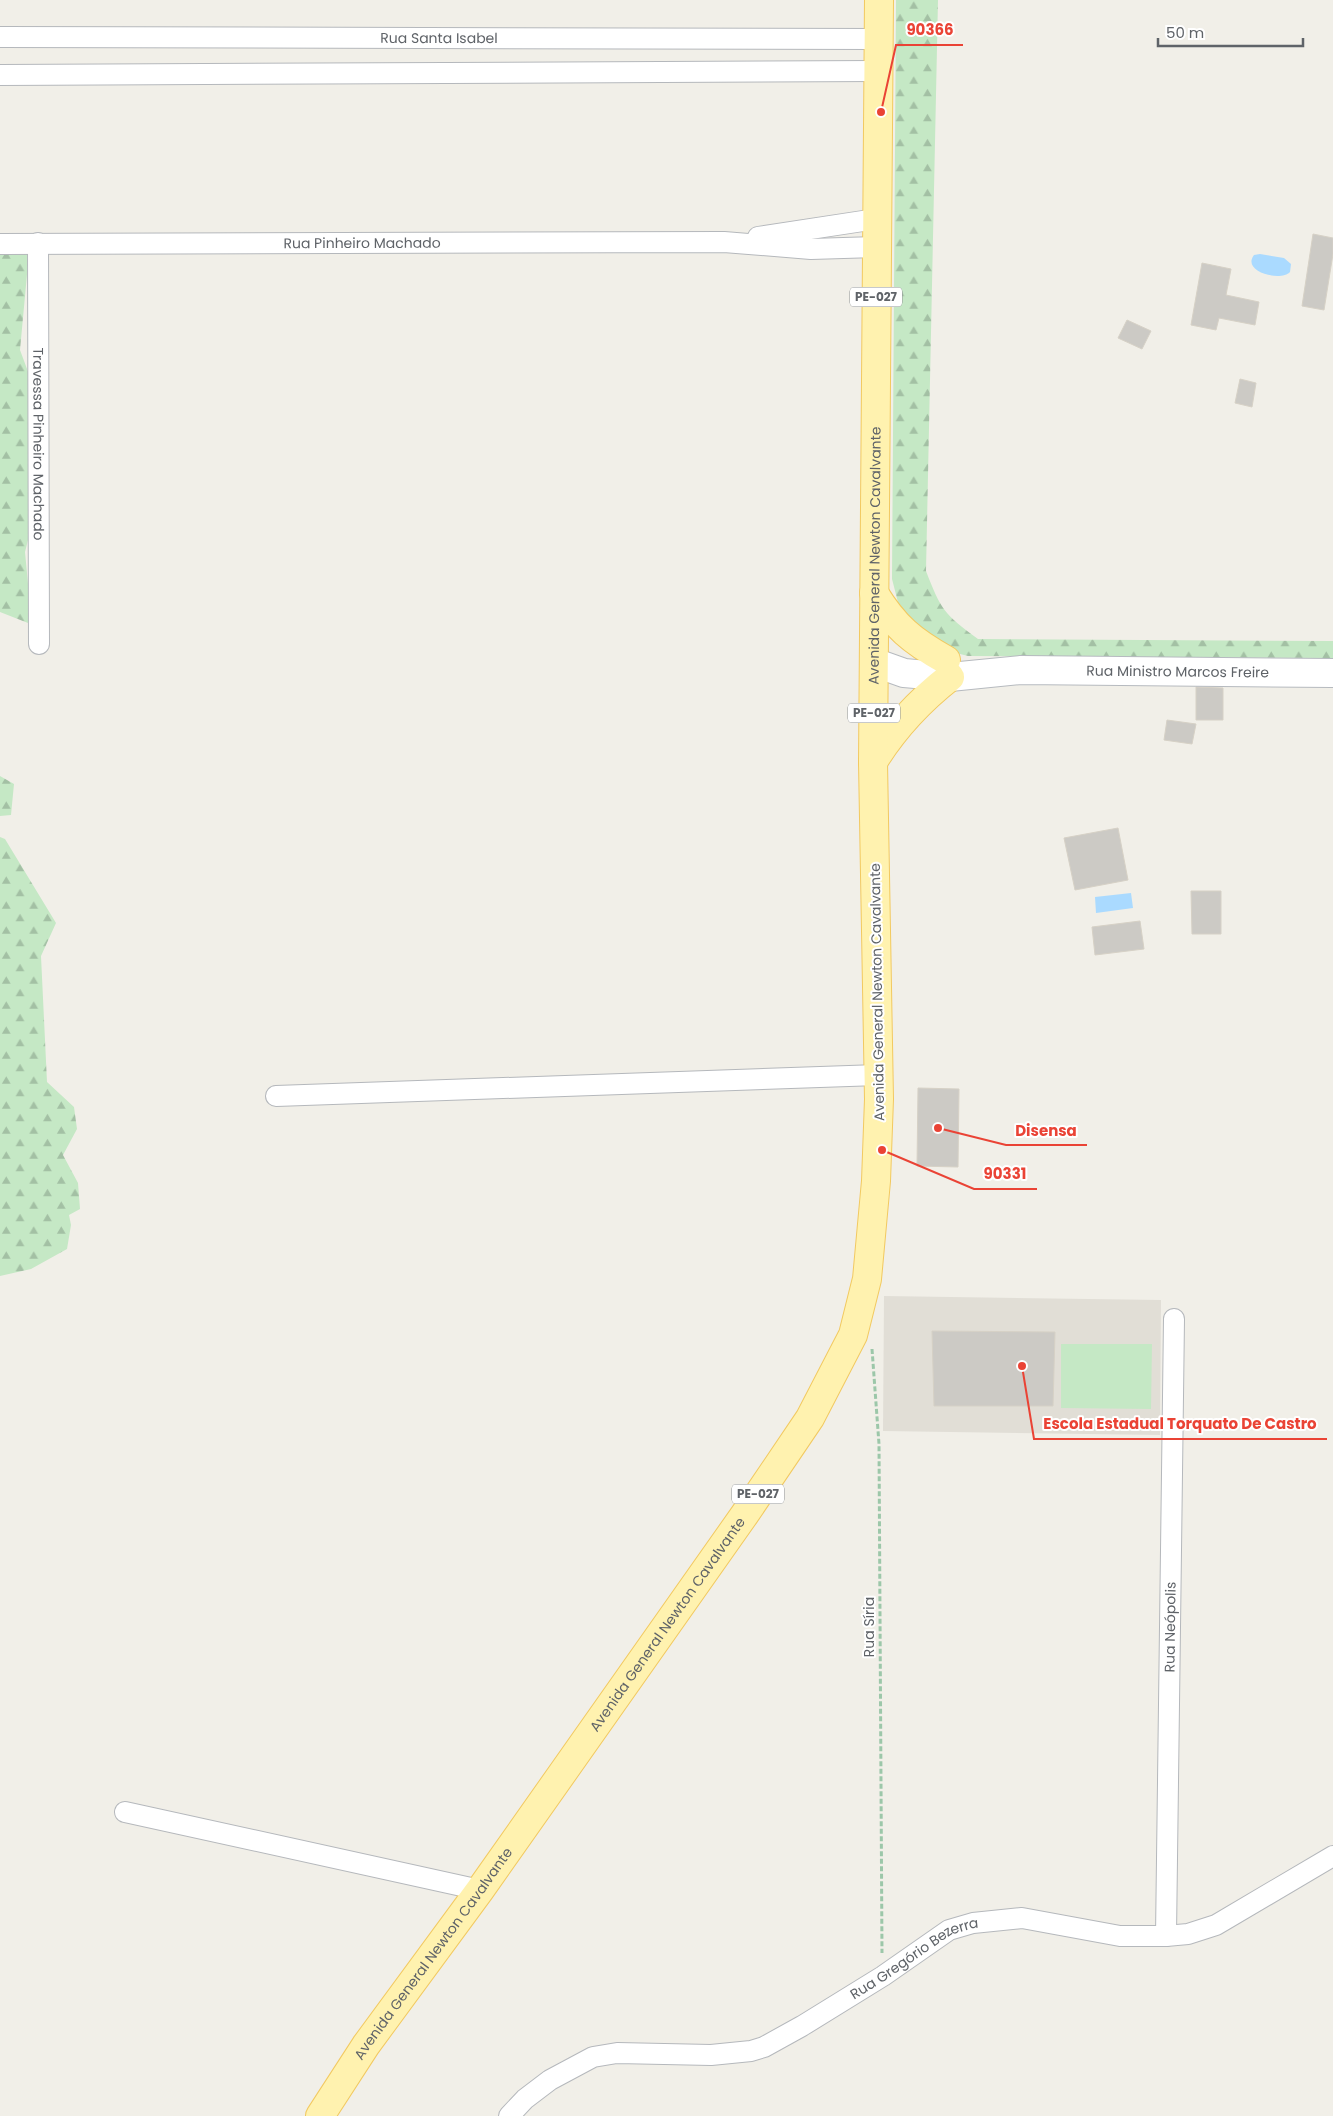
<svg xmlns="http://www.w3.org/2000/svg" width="1333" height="2116" font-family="Poppins,sans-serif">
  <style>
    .education { fill: #e1ded6 }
    .green { fill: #c5e8c5 }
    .forest { fill: url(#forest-firs) }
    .water { fill: #aadaff }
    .building { fill: #cccac5; stroke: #d6d1c6 }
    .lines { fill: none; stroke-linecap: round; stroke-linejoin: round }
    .street-casing { stroke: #b5b8bc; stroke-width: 22 }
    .secondary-casing { stroke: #b6babf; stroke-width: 30 }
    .primary-casing { stroke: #f2c960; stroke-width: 30 }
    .path { stroke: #9cc7a9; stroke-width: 3; stroke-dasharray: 5 2.5; stroke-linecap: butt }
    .street { stroke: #fff; stroke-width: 20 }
    .secondary { stroke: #fff; stroke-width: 28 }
    .primary { stroke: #fff2af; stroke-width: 28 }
    .labels { text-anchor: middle; stroke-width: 4; stroke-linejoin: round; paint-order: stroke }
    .shield { fill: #fff; stroke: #8f9295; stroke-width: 1 }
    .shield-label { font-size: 12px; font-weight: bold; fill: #5f6368 }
    .street-label { font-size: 14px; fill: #5f6368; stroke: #fff }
    .leader { fill: none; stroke: #ea4335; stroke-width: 2 }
    .callout-dot { fill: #ea4335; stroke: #fff; stroke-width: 2 }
    .callout-label { font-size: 15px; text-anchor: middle; font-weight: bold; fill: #ea4335; stroke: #fff; stroke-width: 4; stroke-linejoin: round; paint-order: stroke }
  </style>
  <defs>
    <pattern id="forest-firs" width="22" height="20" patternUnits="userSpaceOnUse" patternTransform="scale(1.25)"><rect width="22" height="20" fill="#c5e8c5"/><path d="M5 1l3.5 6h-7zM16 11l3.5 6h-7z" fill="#a3c0a4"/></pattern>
  </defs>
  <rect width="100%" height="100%" fill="#f1efe8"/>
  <path class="education" d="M 884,1296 L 1161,1300 L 1160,1435 L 883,1431 Z"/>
  <path class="green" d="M 1061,1344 L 1152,1344 L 1151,1409 L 1061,1408 Z"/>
  <path class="forest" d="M 896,0 L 938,0 L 926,571 C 941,610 944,614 978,639 L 1333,641 L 1333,658 L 968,656 L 948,651 L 901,614 L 892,579 Z
    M 0,253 L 29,253 L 20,350 L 30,377 L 32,524 L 25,552 L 29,594 L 28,623 L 0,612 Z
    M 0,776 L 14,784 L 11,815 L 0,816 Z
    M 0,837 L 5,839 L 56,923 L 41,956 L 47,1082 L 74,1107 L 77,1129 L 63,1155 L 78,1183 L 80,1209 L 69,1215 L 71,1225 L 67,1249 L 31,1269 L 0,1276 Z"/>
  <path class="water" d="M 1260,254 L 1284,258 L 1291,264 L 1290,272 C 1281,282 1241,272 1254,255 Z
    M 1131,893 L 1133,908 L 1096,913 L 1095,897 Z"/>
  <path class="building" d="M 1313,234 L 1333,238 L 1333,254 L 1324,310 L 1302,306 Z
    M 1202,263 L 1231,269 L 1226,295 L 1259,302 L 1255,325 L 1219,318 L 1216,330 L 1191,325 Z
    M 1127,320 L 1151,331 L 1142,349 L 1118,338 Z
    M 1240,379 L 1256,383 L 1252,407 L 1235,403 Z
    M 1196,687 L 1223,688 L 1223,720 L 1196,720 Z
    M 1167,720 L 1196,724 L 1192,744 L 1164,740 Z
    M 1118,828 L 1128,880 L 1075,890 L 1064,838 Z
    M 1191,891 L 1221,891 L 1221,934 L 1192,934 Z
    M 1140,921 L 1144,949 L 1095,955 L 1092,927 Z
    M 918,1088 L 959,1089 L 958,1167 L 917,1166 Z
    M 932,1331 L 1055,1332 L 1053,1406 L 934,1406 Z"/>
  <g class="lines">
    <g class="street-casing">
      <g id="street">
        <path id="s1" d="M 0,37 L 878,39"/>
        <path d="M 0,75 L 877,71"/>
        <path d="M 758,237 L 876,219"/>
        <path id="s2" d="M 38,243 L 39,644"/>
        <path id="s3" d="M 0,244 L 724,242 L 811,249 L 876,247"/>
        <path d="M 276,1096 L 878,1075"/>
        <path d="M 125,1812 L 480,1890"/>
        <path id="s4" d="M 1166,1936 L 1174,1319"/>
        <path id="s5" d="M 509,2116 L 525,2099 L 550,2080 L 593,2057 L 617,2053 L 711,2055 L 751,2051 L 764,2047 L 802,2026 L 883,1976 L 949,1930 L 973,1923 L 1022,1918 L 1120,1936 L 1166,1936 L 1188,1934 L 1216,1925 L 1333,1856"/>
      </g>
    </g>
    <g class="secondary-casing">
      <g id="secondary">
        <path id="s6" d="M 876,663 L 904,673 L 950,677 L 1021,670 L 1333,673"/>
      </g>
    </g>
    <g class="primary-casing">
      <g id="primary">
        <path d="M 874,593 C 895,627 912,641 946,660"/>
        <path d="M 873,762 C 894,728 918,702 950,677"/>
        <path id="s7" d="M 320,2116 L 366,2045 L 480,1890 L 745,1514 L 810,1418 L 853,1335 L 867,1279 L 876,1181 L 879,1099 L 873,762 L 879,0"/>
      </g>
    </g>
    <path class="path" d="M 872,1349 L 879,1444 L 882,1953"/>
    <use href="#street" class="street"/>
    <use href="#secondary" class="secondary"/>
    <use href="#primary" class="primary"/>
  </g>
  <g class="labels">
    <g class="shield">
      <rect x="850" y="287.5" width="52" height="19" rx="4"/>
      <rect x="848" y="703.5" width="52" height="19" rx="4"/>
      <rect x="732" y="1484.5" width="52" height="19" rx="4"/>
    </g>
    <g class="shield-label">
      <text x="876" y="301">PE-027</text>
      <text x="874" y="717">PE-027</text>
      <text x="758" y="1498">PE-027</text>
    </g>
    <g class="street-label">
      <text dy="5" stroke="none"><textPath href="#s1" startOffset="439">Rua Santa Isabel</textPath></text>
      <text dy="5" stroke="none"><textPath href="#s3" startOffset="362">Rua Pinheiro Machado</textPath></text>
      <text dy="5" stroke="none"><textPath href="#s2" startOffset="201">Travessa Pinheiro Machado</textPath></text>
      <text dy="5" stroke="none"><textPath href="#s7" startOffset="1728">Avenida General Newton Cavalvante</textPath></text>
      <text dy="5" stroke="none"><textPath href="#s6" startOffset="304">Rua Ministro Marcos Freire</textPath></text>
      <text transform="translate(877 992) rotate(-91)" y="5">Avenida General Newton Cavalvante</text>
      <text dy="5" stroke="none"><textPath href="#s7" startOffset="602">Avenida General Newton Cavalvante</textPath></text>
      <text transform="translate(869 1627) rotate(-90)" y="5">Rua Síria</text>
      <text dy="5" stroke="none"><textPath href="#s4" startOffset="309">Rua Neópolis</textPath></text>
      <text dy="5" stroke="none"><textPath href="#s7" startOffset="198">Avenida General Newton Cavalvante</textPath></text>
      <text dy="5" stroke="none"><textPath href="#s5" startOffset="451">Rua Gregório Bezerra</textPath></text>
    </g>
  </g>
  <path class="leader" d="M881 112L896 45H963M938 1128L1006 1145H1087M882 1150L974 1189H1037M1022 1366L1034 1439H1327"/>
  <g class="callout-dot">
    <circle cx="881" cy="112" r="5"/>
    <circle cx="938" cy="1128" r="5"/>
    <circle cx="882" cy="1150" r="5"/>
    <circle cx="1022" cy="1366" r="5"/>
  </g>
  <g class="callout-label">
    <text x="930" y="35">90366</text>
    <text x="1046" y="1136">Disensa</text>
    <text x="1005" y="1179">90331</text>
    <text x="1180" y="1429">Escola Estadual Torquato De Castro</text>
  </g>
  <path d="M1158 38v8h145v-8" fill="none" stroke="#5f6368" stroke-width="2.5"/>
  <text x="1166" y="38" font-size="15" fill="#5f6368" stroke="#ffffff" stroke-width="4" paint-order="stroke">50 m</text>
</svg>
